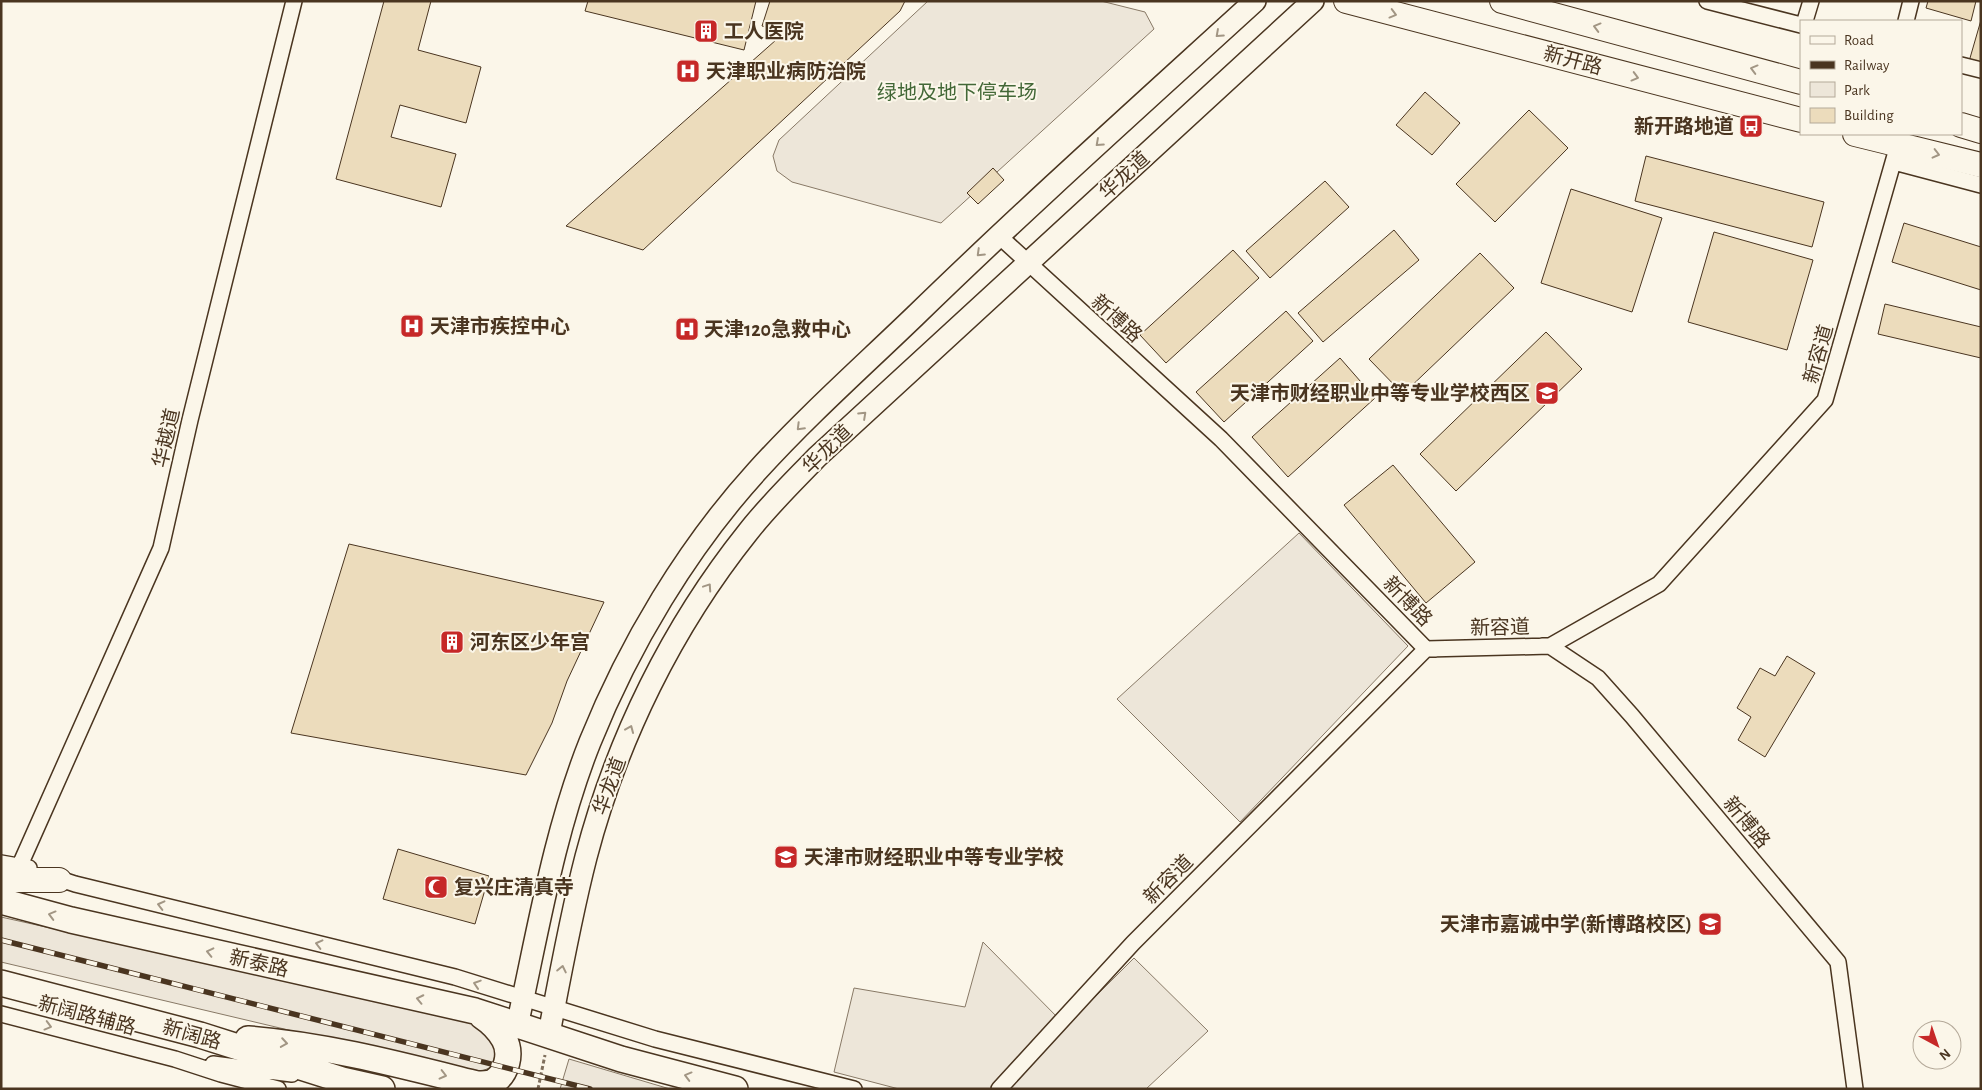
<svg xmlns="http://www.w3.org/2000/svg" width="1982" height="1090" font-family="'Alegreya Sans','Noto Sans SC',sans-serif">
  <style>
    .green { fill: #ede6d9; stroke: #887966 }
    .building { fill: #ecdcbc; stroke: #4a3520 }
    .lines { fill: none; stroke-linecap: round; stroke-linejoin: round }
    .minor-casing { stroke: #4a3520; stroke-width: 18 }
    .secondary-casing { stroke: #4a3520; stroke-width: 24 }
    .primary-casing { stroke: #4a3520; stroke-width: 26 }
    .trunk-casing { stroke: #4a3520; stroke-width: 28 }
    .path { stroke: #7f6f5c; stroke-width: 3; stroke-dasharray: 4 2.5; stroke-linecap: butt }
    .minor { stroke: #fbf6e9; stroke-width: 15 }
    .secondary { stroke: #fbf6e9; stroke-width: 21 }
    .primary { stroke: #fbf6e9; stroke-width: 24 }
    .trunk { stroke: #fbf6e9; stroke-width: 25 }
    .rail-casing { stroke: #4a3520; stroke-width: 5.5 }
    .rail { stroke: #fbf6e9; stroke-width: 4; stroke-dasharray: 11; stroke-linecap: butt }
    .oneway { stroke: #a29684 }
    .labels { text-anchor: middle; stroke-width: 4; stroke-linejoin: round; paint-order: stroke }
    .poi-label { font-size: 20px; font-weight: bold; fill: #4a3520; stroke: #fbf6e9; text-anchor: start }
    .street-label { font-size: 20px; fill: #4a3520; stroke: #fbf6e9 }
    .park-label { font-size: 20px; fill: #436837; stroke: #fbf6e9 }
  </style>
  <rect width="100%" height="100%" fill="#fbf6e9"/>
  <path class="green" d="M 928,1 L 1101,1 L 1145,12 L 1154,29 L 941,223 L 792,182 L 777,171 L 773,156 L 779,140 Z
    M 1299,533 L 1408,646 L 1240,822 L 1117,699 Z
    M 1,917 L 475,1023 L 498,1042 L 492,1067 L 479,1072 L 466,1072 L 1,962 Z
    M 983,942 L 1066,1026 L 1134,958 L 1208,1031 L 1146,1089 L 899,1089 L 834,1072 L 854,988 L 965,1007 Z
    M 569,1059 L 670,1089 L 560,1089 Z"/>
  <path class="building" d="M 384,1 L 431,1 L 418,50 L 481,67 L 466,123 L 400,105 L 391,137 L 456,154 L 441,207 L 336,179 Z
    M 588,1 L 756,1 L 744,50 L 585,11 Z
    M 770,1 L 905,1 L 900,11 L 643,250 L 566,226 L 785,32 L 762,26 Z
    M 1928,1 L 1976,1 L 1971,21 L 1926,8 Z
    M 1981,20 L 1981,69 L 1968,65 Z
    M 1425,92 L 1460,123 L 1432,155 L 1396,125 Z
    M 1529,110 L 1568,148 L 1495,222 L 1456,184 Z
    M 1646,156 L 1824,202 L 1812,247 L 1635,201 Z
    M 993,168 L 1004,180 L 978,204 L 967,193 Z
    M 1325,181 L 1349,207 L 1270,278 L 1246,251 Z
    M 1571,189 L 1662,218 L 1632,312 L 1541,283 Z
    M 1904,223 L 1981,247 L 1981,290 L 1892,262 Z
    M 1394,230 L 1419,260 L 1323,342 L 1298,313 Z
    M 1714,232 L 1813,260 L 1787,350 L 1688,322 Z
    M 1233,250 L 1259,278 L 1166,363 L 1140,335 Z
    M 1480,253 L 1514,288 L 1403,394 L 1369,359 Z
    M 1885,304 L 1981,327 L 1981,358 L 1878,334 Z
    M 1286,311 L 1313,341 L 1224,422 L 1196,392 Z
    M 1546,332 L 1582,369 L 1456,491 L 1420,454 Z
    M 1340,358 L 1375,398 L 1288,477 L 1252,437 Z
    M 1393,465 L 1475,562 L 1426,603 L 1344,505 Z
    M 349,544 L 604,602 L 567,681 L 552,723 L 526,775 L 291,733 Z
    M 1787,656 L 1815,673 L 1765,757 L 1738,740 L 1751,717 L 1737,708 L 1760,668 L 1775,676 Z
    M 398,849 L 489,876 L 475,924 L 383,899 Z"/>
  <g class="lines">
    <g class="minor-casing">
      <path id="minor" d="M 1707,1 L 1801,25
        M 1805,21 L 1811,1
        M 1906,21 L 1911,1
        M 1961,65 L 1981,70
        M 1894,162 L 1981,185
        M 998,235 L 1221,439 L 1426,649 L 1436,649
        M 1542,646 L 1550,646 L 1598,678 L 1632,716 L 1838,962 L 1855,1089
        M 1,863 L 29,868
        M 20,865 L 161,548 L 190,420 L 294,1
        M 51,876 L 75,884 L 455,977 L 655,1039 L 854,1089
        M 1,1014 L 175,1059 L 221,1074 L 278,1089
        M 213,1064 L 292,1074
        M 999,1089 L 1133,943 L 1426,649 L 1550,646 L 1659,584 L 1825,400 L 1898,145"/>
    </g>
    <g class="secondary-casing">
      <path id="secondary" d="M 517,1026 C 538,931 554,832 590,742 C 629,645 687,548 757,471 C 807,416 862,367 915,316 C 1026,208 1141,105 1255,1
        M 549,1034 C 560,975 571,915 586,857 C 617,739 672,627 748,532 C 769,505 794,481 817,457 L 1313,1"/>
    </g>
    <g class="primary-casing">
      <path id="primary" d="M 1346,1 L 1801,120
        M 1502,1 L 1801,82
        M 1961,125 L 1981,131
        M 1855,134 L 1981,165
        M 1,880 L 59,880"/>
    </g>
    <g class="trunk-casing">
      <path id="trunk" d="M 1,901 L 71,920 L 475,1011 L 621,1059 L 735,1089
        M 1,983 L 200,1035 L 342,1080 L 382,1089
        M 248,1039 C 326,1045 401,1065 477,1084 C 482,1084 488,1084 493,1082 C 507,1074 512,1053 504,1039 C 499,1030 491,1022 482,1016"/>
    </g>
    <path class="path" d="M 538,1089 L 545,1055"/>
    <use href="#minor" class="minor"/>
    <use href="#secondary" class="secondary"/>
    <use href="#primary" class="primary"/>
    <use href="#trunk" class="trunk"/>
    <g class="rail-casing">
      <path id="rail" d="M 1,940 L 590,1089"/>
    </g>
    <use href="#rail" class="rail"/>
  </g>
  <defs><path id="oneway-chevron" d="M-2-3.5L2.5 0L-2 3.5" fill="none" stroke-width="1.6" stroke-linecap="round" stroke-linejoin="round" transform="scale(1.25)"/></defs>
  <g class="oneway">
    <use href="#oneway-chevron" transform="translate(1393 14) rotate(15)"/>
    <use href="#oneway-chevron" transform="translate(1597 27) rotate(-165)"/>
    <use href="#oneway-chevron" transform="translate(1219 34) rotate(138)"/>
    <use href="#oneway-chevron" transform="translate(1754 69) rotate(-165)"/>
    <use href="#oneway-chevron" transform="translate(1635 77) rotate(15)"/>
    <use href="#oneway-chevron" transform="translate(1099 143) rotate(138)"/>
    <use href="#oneway-chevron" transform="translate(1936 154) rotate(14)"/>
    <use href="#oneway-chevron" transform="translate(980 253) rotate(136)"/>
    <use href="#oneway-chevron" transform="translate(863 415) rotate(-43)"/>
    <use href="#oneway-chevron" transform="translate(800 427) rotate(135)"/>
    <use href="#oneway-chevron" transform="translate(708 587) rotate(-56)"/>
    <use href="#oneway-chevron" transform="translate(630 729) rotate(-67)"/>
    <use href="#oneway-chevron" transform="translate(161 905) rotate(-166)"/>
    <use href="#oneway-chevron" transform="translate(52 915) rotate(-165)"/>
    <use href="#oneway-chevron" transform="translate(319 944) rotate(-166)"/>
    <use href="#oneway-chevron" transform="translate(210 952) rotate(-167)"/>
    <use href="#oneway-chevron" transform="translate(562 969) rotate(-78)"/>
    <use href="#oneway-chevron" transform="translate(477 984) rotate(-162)"/>
    <use href="#oneway-chevron" transform="translate(420 999) rotate(-168)"/>
    <use href="#oneway-chevron" transform="translate(48 1026) rotate(15)"/>
    <use href="#oneway-chevron" transform="translate(284 1043) rotate(9)"/>
    <use href="#oneway-chevron" transform="translate(443 1075) rotate(14)"/>
    <use href="#oneway-chevron" transform="translate(688 1076) rotate(-165)"/>
  </g>
  <defs>
    <g id="building-square" transform="scale(1.25)"><rect x="-9" y="-9" width="18" height="18" rx="4" fill="#c62828" stroke="#fbf6e9"/><path d="M-4-6H4V6H1V3H-1V6H-4ZM-2.5-4.3h1.7v1.8h-1.7ZM.8-4.3h1.7v1.8H.8ZM-2.5-1h1.7V.8h-1.7ZM.8-1h1.7V.8H.8Z" fill="#fff"/></g>
    <g id="hospital-square" transform="scale(1.25)"><rect x="-9" y="-9" width="18" height="18" rx="4" fill="#c62828" stroke="#fbf6e9"/><path d="M-5-5h3v3.5h4V-5h3V5h-3V1.5h-4V5h-3Z" fill="#fff"/></g>
    <g id="bus-square" transform="scale(1.25)"><rect x="-9" y="-9" width="18" height="18" rx="4" fill="#c62828" stroke="#fbf6e9"/><path d="M-5-6H5V4H4V6H2V4H-2V6H-4V4H-5ZM-3.5-4V0h7V-4ZM-3.5 1.2v1.5H-2V1.2ZM2 1.2v1.5H3.5V1.2Z" fill="#fff"/></g>
    <g id="school-square" transform="scale(1.25)"><rect x="-9" y="-9" width="18" height="18" rx="4" fill="#c62828" stroke="#fbf6e9"/><path d="M0-5L7-2L0 1L-7-2ZM-4 1L0 2.5L4 1V4Q0 6-4 4Z" fill="#fff"/></g>
    <g id="mosque-square" transform="scale(1.25)"><rect x="-9" y="-9" width="18" height="18" rx="4" fill="#c62828" stroke="#fbf6e9"/><path d="M3.5-4.9A6 6 0 1 0 3.5 4.9A5 5 0 1 1 3.5-4.9Z" fill="#fff"/></g>
  </defs>
  <g fill-rule="evenodd">
    <use href="#building-square" x="706" y="31"/>
    <use href="#hospital-square" x="688" y="71"/>
    <use href="#bus-square" x="1751" y="126"/>
    <use href="#hospital-square" x="412" y="326"/>
    <use href="#hospital-square" x="687" y="329"/>
    <use href="#school-square" x="1547" y="393"/>
    <use href="#building-square" x="452" y="642"/>
    <use href="#school-square" x="786" y="857"/>
    <use href="#mosque-square" x="436" y="887"/>
    <use href="#school-square" x="1710" y="924"/>
  </g>
  <g class="labels">
    <g class="poi-label">
      <text x="724" y="38">工人医院</text>
      <text x="706" y="78">天津职业病防治院</text>
      <text x="1734" y="133" text-anchor="end">新开路地道</text>
      <text x="430" y="333">天津市疾控中心</text>
      <text x="704" y="336">天津120急救中心</text>
      <text x="1530" y="400" text-anchor="end">天津市财经职业中等专业学校西区</text>
      <text x="470" y="649">河东区少年宫</text>
      <text x="804" y="864">天津市财经职业中等专业学校</text>
      <text x="454" y="894">复兴庄清真寺</text>
      <text x="1692" y="931" text-anchor="end">天津市嘉诚中学(新博路校区)</text>
    </g>
    <g class="street-label">
      <text transform="translate(1573 60) rotate(15)" y="7">新开路</text>
      <text transform="translate(1124 175) rotate(-42)" y="7">华龙道</text>
      <text transform="translate(1117 318) rotate(42)" y="7">新博路</text>
      <text transform="translate(1818 354) rotate(-74)" y="7">新容道</text>
      <text transform="translate(166 438) rotate(-77)" y="7">华越道</text>
      <text transform="translate(827 449) rotate(-44)" y="7">华龙道</text>
      <text transform="translate(1408 601) rotate(46)" y="7">新博路</text>
      <text transform="translate(1500 627) rotate(-1)" y="7">新容道</text>
      <text transform="translate(609 786) rotate(-70)" y="7">华龙道</text>
      <text transform="translate(1747 822) rotate(50)" y="7">新博路</text>
      <text transform="translate(1168 879) rotate(-45)" y="7">新容道</text>
      <text transform="translate(259 963) rotate(13)" y="7">新泰路</text>
      <text transform="translate(87 1015) rotate(15)" y="7">新阔路辅路</text>
      <text transform="translate(192 1034) rotate(16)" y="7">新阔路</text>
    </g>
    <g class="park-label">
      <text x="957" y="99">绿地及地下停车场</text>
    </g>
  </g>
  <rect width="1982" height="1090" fill="none" stroke="#4a3520" stroke-width="5"/>
  <rect x="1800" y="20" width="162" height="115" fill="#fbf6e9" stroke="#b4a999"/>
  <rect x="1810" y="36" width="25" height="8" fill="#fbf6e9" stroke="#b4a999"/>
  <text x="1844" y="45" font-size="15" fill="#4a3520">Road</text>
  <rect x="1810" y="61" width="25" height="8" fill="#4a3520" stroke="#b4a999"/>
  <text x="1844" y="70" font-size="15" fill="#4a3520">Railway</text>
  <rect x="1810" y="82" width="25" height="15" fill="#ede6d9" stroke="#b4a999"/>
  <text x="1844" y="95" font-size="15" fill="#4a3520">Park</text>
  <rect x="1810" y="108" width="25" height="15" fill="#ecdcbc" stroke="#b4a999"/>
  <text x="1844" y="120" font-size="15" fill="#4a3520">Building</text>
  <g transform="translate(1937 1045) rotate(140)"><circle r="24" fill="#fbf6e9" stroke="#b4a999"/>
  <path d="M0-4L9 19L0 12L-9 19Z" fill="#c62828"/>
  <text y="-8" font-size="14" font-weight="bold" text-anchor="middle" fill="#4a3520">N</text>
  </g>
</svg>
